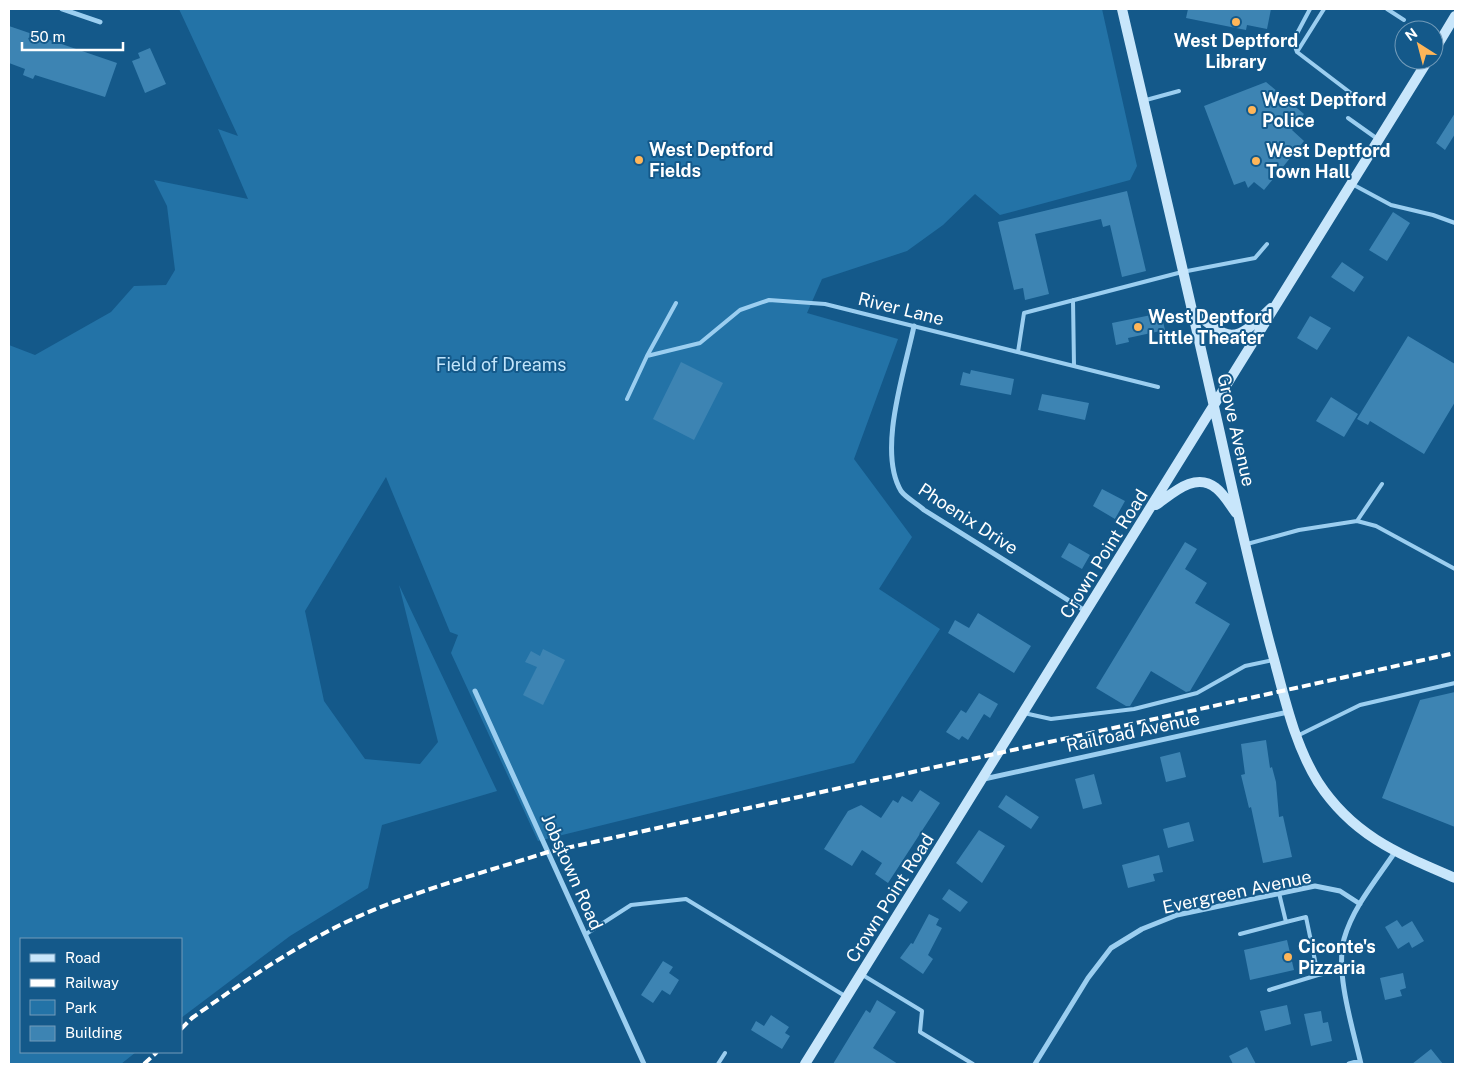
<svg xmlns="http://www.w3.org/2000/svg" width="1464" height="1073" font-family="'Public Sans',sans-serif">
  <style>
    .green { fill: #2373a7 }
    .building { fill: #3d84b3 }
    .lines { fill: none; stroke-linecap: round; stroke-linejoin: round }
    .lane { stroke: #9bcef0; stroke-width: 4 }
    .street { stroke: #9bcef0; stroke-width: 5 }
    .secondary { stroke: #c8e6fb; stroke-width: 10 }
    .rail { stroke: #fff; stroke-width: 4; stroke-dasharray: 9 4; stroke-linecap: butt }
    .poi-dot { fill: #ffb659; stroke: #14598a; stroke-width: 2 }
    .labels { text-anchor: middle; stroke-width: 4; stroke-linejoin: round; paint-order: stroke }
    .poi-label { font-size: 18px; font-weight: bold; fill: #fff; stroke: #14598a; text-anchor: start }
    .street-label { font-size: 18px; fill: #fff; stroke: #14598a }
    .park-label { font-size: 18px; fill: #c1e4fb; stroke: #14598a }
  </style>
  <rect width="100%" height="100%" fill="#14598a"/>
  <path class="green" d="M 179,9 L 1102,9 L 1137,166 L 1130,180 L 1000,215 L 975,194 L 943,225 L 907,251 L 822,279 L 807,313 L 898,339 L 854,459 L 912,537 L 879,589 L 940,629 L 854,763 L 538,841 L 451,653 L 458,635 L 450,632 L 386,477 L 305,611 L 324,701 L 365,759 L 420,764 L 438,742 L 399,585 L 497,791 L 382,825 L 368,888 L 290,936 L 181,1018 L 181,939 L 21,939 L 21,1052 L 136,1052 L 121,1064 L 9,1064 L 9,345 L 35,355 L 111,312 L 134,286 L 166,285 L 175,270 L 167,206 L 154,180 L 248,199 L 218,129 L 238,136 Z"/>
  <path class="building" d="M 1188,9 L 1271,9 L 1267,29 L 1247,25 L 1246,30 L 1186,18 Z
    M 9,26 L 117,63 L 105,97 L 35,75 L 33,79 L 23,75 L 25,69 L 9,63 Z
    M 150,48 L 166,84 L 145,93 L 132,61 L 140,58 L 138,53 Z
    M 1266,82 L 1304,114 L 1292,130 L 1304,141 L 1264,190 L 1254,182 L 1248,188 L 1245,181 L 1234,185 L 1204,106 Z
    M 1455,113 L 1455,134 L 1445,150 L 1436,143 Z
    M 1127,191 L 1146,271 L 1122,277 L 1110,225 L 1103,227 L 1101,219 L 1035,234 L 1049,294 L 1025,300 L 1023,288 L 1014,290 L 998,222 Z
    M 1393,212 L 1410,223 L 1387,261 L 1369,250 Z
    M 1342,262 L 1364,277 L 1354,292 L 1331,277 Z
    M 1161,313 L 1165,330 L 1128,338 L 1129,342 L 1116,345 L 1112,323 Z
    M 1310,316 L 1331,328 L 1317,350 L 1297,338 Z
    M 1408,336 L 1455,364 L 1455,402 L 1424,454 L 1370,421 L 1368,425 L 1357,419 Z
    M 681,362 L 723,383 L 694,440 L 653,419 Z
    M 971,370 L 1014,379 L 1011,395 L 960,385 L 963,372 L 970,374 Z
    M 1042,394 L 1089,403 L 1085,420 L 1038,410 Z
    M 1331,397 L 1358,414 L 1344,437 L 1316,421 Z
    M 1102,489 L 1125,501 L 1115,519 L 1093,506 Z
    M 1185,542 L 1197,549 L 1185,569 L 1207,583 L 1195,603 L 1230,624 L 1190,691 L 1186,692 L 1151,671 L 1130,706 L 1126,706 L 1096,688 Z
    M 1069,543 L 1090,555 L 1082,569 L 1061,557 Z
    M 978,613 L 1031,646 L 1014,673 L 948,633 L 955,620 L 969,628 Z
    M 543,649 L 565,660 L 543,705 L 523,695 L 537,667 L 525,662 L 531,651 L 540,656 Z
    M 1455,692 L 1455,827 L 1382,798 L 1420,700 Z
    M 979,693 L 998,704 L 990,718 L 984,714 L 968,740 L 962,736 L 959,740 L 946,732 L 961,710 L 966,713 Z
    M 1266,740 L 1270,768 L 1272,767 L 1276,782 L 1279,817 L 1283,816 L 1292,857 L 1263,863 L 1251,807 L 1249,808 L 1241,775 L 1245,774 L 1241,744 Z
    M 1180,752 L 1186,777 L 1166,782 L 1160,757 Z
    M 1094,774 L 1102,804 L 1083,809 L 1075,779 Z
    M 920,790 L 940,803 L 888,883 L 875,874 L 882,863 L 862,850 L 852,866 L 824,849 L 848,811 L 861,805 L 881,818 L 893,800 L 898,803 L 902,796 L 912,802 Z
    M 1006,795 L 1039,817 L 1031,829 L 998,807 Z
    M 1189,822 L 1194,841 L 1168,848 L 1163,829 Z
    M 979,830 L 1005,846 L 982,883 L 956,863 Z
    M 1159,855 L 1163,872 L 1153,874 L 1155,881 L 1128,888 L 1122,865 Z
    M 949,889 L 968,902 L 960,912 L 942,899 Z
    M 929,914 L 939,919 L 936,925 L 942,928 L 928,955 L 933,959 L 923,974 L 900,958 L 911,943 L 913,944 Z
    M 1397,920 L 1402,927 L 1412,921 L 1424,941 L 1412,948 L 1409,942 L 1398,949 L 1385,927 Z
    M 1287,940 L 1294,970 L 1250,980 L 1244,950 Z
    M 663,961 L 673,967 L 669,973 L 679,980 L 670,995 L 662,990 L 653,1003 L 641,995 Z
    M 1403,973 L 1406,988 L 1400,990 L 1402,996 L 1385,1000 L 1380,978 Z
    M 877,1000 L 896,1012 L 873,1048 L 898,1064 L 833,1064 L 866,1010 L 870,1013 Z
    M 1287,1005 L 1291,1024 L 1265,1031 L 1260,1011 Z
    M 1321,1011 L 1323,1023 L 1328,1022 L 1332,1041 L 1311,1046 L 1304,1014 Z
    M 771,1015 L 789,1027 L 785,1033 L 790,1036 L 782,1049 L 751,1030 L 756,1021 L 764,1026 Z
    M 1247,1047 L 1256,1064 L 1233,1064 L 1229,1056 Z
    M 1431,1049 L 1443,1064 L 1412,1064 Z"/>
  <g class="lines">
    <path class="lane" d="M 1324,9 L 1297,52 L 1356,97
      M 1387,9 L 1404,20
      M 1297,52 L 1293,41 L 1310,9
      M 1146,100 L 1179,91
      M 1348,118 L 1379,140
      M 1352,184 L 1391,205 L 1433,215 L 1455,223
      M 1073,300 L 1074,366
      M 1018,352 L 1024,313 L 1182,272 L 1255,258 L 1267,244
      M 647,356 L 676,303
      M 627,399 L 647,356 L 700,343 L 740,310 L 769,300 L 825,304 L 1158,387
      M 1357,521 L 1382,484
      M 1247,544 L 1299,530 L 1357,521 L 1376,526 L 1455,569
      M 1024,713 L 1051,719 L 1134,709 L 1197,693 L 1245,666 L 1273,660
      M 1297,736 L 1360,705 L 1455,683
      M 1279,893 L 1286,922 L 1306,917 L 1318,975 L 1341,970
      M 586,934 L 631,905 L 686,899 L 845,996
      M 1240,934 L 1286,922
      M 861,974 L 922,1011 L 920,1032 L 973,1064
      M 1269,990 L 1318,975
      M 718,1064 L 725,1053"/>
    <path class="street" d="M 62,9 L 100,22
      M 914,326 C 905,370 877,451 901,491 C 906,498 918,504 924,510 L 1087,612
      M 475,691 L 644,1064
      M 984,779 L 1288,712
      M 1035,1064 L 1088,978 L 1111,948 L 1142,929 L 1177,915 L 1315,886 L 1340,891 L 1360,904
      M 1349,1064 L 1360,1061
      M 1361,1064 C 1353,1029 1335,973 1344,939 C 1353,907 1377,879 1395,852"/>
    <path class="secondary" d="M 1122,9 C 1158,164 1195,319 1229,474 C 1243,536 1257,598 1274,659 C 1285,700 1295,745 1318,782 C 1353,836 1399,854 1455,878
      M 1434,51 L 1455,16
      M 1191,309 C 1230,342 1233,345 1271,308
      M 1156,505 C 1172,494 1195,471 1216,488 C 1224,494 1230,505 1236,513
      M 805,1064 L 1428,60"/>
    <path class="rail" d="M 181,1029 L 192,1018 C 240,984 288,951 340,925 C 406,893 479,874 548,852 L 1455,653
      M 144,1064 L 157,1052"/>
  </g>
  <g class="poi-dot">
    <circle cx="1236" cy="22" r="5"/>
    <circle cx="1252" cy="110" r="5"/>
    <circle cx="639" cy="160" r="5"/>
    <circle cx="1256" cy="161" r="5"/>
    <circle cx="1138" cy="327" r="5"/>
    <circle cx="1288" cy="957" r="5"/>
  </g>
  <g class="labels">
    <g class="poi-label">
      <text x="1236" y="47" text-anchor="middle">West Deptford<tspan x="1236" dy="21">Library</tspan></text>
      <text x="1262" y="106">West Deptford<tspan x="1262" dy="21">Police</tspan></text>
      <text x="649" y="156">West Deptford<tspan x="649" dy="21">Fields</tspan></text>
      <text x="1266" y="157">West Deptford<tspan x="1266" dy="21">Town Hall</tspan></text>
      <text x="1148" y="323">West Deptford<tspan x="1148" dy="21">Little Theater</tspan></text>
      <text x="1298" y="953">Ciconte's<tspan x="1298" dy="21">Pizzaria</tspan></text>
    </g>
    <g class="street-label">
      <text transform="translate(901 309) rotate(14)" y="6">River Lane</text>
      <text transform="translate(1236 430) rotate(77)" y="6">Grove Avenue</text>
      <text transform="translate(968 519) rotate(33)" y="6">Phoenix Drive</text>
      <text transform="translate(1104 554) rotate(-58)" y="6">Crown Point Road</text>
      <text transform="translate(1133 732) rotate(-12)" y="6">Railroad Avenue</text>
      <text transform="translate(572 872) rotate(66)" y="6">Jobstown Road</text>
      <text transform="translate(1237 892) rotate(-12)" y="6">Evergreen Avenue</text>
      <text transform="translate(890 898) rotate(-58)" y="6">Crown Point Road</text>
    </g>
    <g class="park-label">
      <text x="501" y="371">Field of Dreams</text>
    </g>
  </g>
  <rect width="1464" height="1073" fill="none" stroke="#ffffff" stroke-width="20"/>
  <rect x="20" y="938" width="162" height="115" fill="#14598a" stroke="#729bb9"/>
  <rect x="30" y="954" width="25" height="8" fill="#c8e6fb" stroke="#729bb9"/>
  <text x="65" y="963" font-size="15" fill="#ffffff">Road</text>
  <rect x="30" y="979" width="25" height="8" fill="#ffffff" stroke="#729bb9"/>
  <text x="65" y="988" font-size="15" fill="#ffffff">Railway</text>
  <rect x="30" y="1000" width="25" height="15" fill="#2373a7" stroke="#729bb9"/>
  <text x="65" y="1013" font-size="15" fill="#ffffff">Park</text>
  <rect x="30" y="1026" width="25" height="15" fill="#3d84b3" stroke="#729bb9"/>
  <text x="65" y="1038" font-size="15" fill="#ffffff">Building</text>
  <g transform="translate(1419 45) rotate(324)"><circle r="24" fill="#14598a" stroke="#729bb9"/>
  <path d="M0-4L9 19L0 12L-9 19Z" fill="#ffb659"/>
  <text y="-8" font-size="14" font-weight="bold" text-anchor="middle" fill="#ffffff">N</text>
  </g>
  <path d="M22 42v8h101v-8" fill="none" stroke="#ffffff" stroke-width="2.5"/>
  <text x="30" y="42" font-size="15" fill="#ffffff" stroke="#14598a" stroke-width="4" paint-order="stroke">50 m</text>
</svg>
